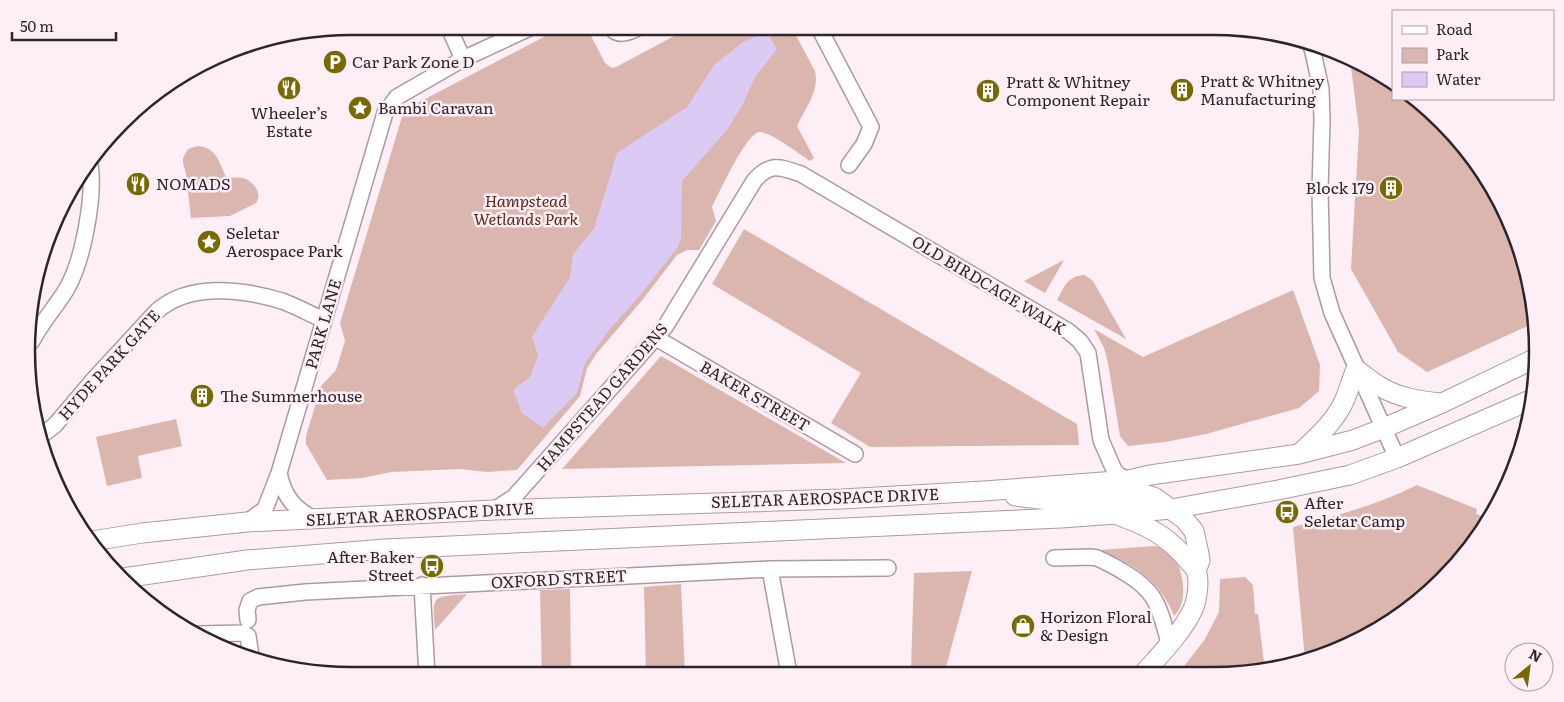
<svg xmlns="http://www.w3.org/2000/svg" width="1564" height="702" font-family="Literata,serif">
  <style>
    .green { fill: #dbb6ae }
    .water { fill: #dbcaf3 }
    .lines { fill: none; stroke-linecap: round; stroke-linejoin: round }
    .minor-casing { stroke: #ae99a3; stroke-width: 18 }
    .tertiary-casing { stroke: #ae99a3; stroke-width: 21 }
    .minor { stroke: #fff; stroke-width: 15 }
    .tertiary { stroke: #fff; stroke-width: 19 }
    .labels { text-anchor: middle; stroke-width: 5; stroke-linejoin: round; paint-order: stroke }
    .poi-label { font-size: 16px; fill: #2d2529; stroke: #fdeff5; text-anchor: start }
    .park-label { font-size: 16px; font-style: italic; fill: #5f2519; stroke: #fdeff5 }
    .street-label { font-size: 16px; fill: #2d2529; stroke: #fdeff5 }
    .rim { fill: none; stroke: #2d2529; stroke-width: 2.5 }
  </style>
  <rect width="100%" height="100%" fill="#fdeff5"/>
  <path class="green" d="M 678,26 L 791,26 L 815,71 C 820,90 805,109 797,126 L 814,158 L 810,161 C 799,154 770,131 759,132 C 746,134 719,193 712,207 L 716,221 L 699,250 L 687,250 L 677,255 L 644,298 L 597,353 L 587,368 L 580,396 L 517,470 L 487,472 L 460,469 L 391,472 L 362,478 L 327,480 L 306,444 L 306,436 L 321,386 L 336,370 L 345,341 L 340,323 L 404,110 L 559,29 L 574,28 L 590,34 L 605,63 L 612,68 L 616,67 L 676,35 Z
    M 1350,59 L 1393,88 L 1393,99 L 1409,99 L 1442,121 L 1513,226 L 1532,324 L 1427,372 L 1398,352 L 1351,269 L 1359,130 Z
    M 198,146 C 217,148 219,162 226,177 C 231,178 237,177 243,178 C 253,181 263,193 256,203 L 230,216 L 191,218 L 186,174 L 183,163 L 183,158 L 188,149 Z
    M 744,229 L 1077,424 L 1079,445 L 870,447 L 831,423 L 861,373 L 712,284 Z
    M 1064,260 L 1045,293 L 1024,281 Z
    M 1085,275 L 1093,281 L 1126,339 L 1057,300 C 1065,286 1067,276 1085,275 Z
    M 1293,290 L 1320,365 L 1319,391 L 1299,408 L 1206,434 L 1165,442 L 1128,446 L 1120,436 L 1108,363 L 1104,348 L 1094,329 L 1143,357 Z
    M 661,356 L 846,463 L 562,469 Z
    M 176,419 L 182,446 L 138,456 L 142,478 L 107,486 L 96,437 Z
    M 1417,485 L 1477,509 L 1476,514 L 1488,518 L 1471,548 L 1411,608 L 1338,651 L 1305,660 L 1293,527 C 1335,516 1378,505 1417,485 Z
    M 1154,546 C 1156,547 1159,546 1162,547 C 1183,555 1191,602 1174,616 C 1161,581 1133,564 1100,550 Z
    M 972,571 L 944,674 L 893,674 L 892,670 L 911,669 L 914,573 Z
    M 1245,577 L 1253,585 L 1255,614 L 1258,614 L 1265,671 L 1256,673 L 1179,673 L 1205,639 L 1219,612 L 1220,579 Z
    M 681,584 L 685,675 L 646,675 L 644,587 Z
    M 570,589 L 571,675 L 542,675 L 540,590 Z
    M 467,594 L 435,630 C 432,594 432,597 467,594 Z"/>
  <path class="water" d="M 767,32 L 777,49 L 755,77 L 743,104 L 727,130 L 682,181 L 681,238 L 678,247 L 641,294 L 610,329 L 585,363 L 577,393 L 543,428 L 522,413 L 513,390 L 530,377 L 538,355 L 532,337 L 570,277 L 573,254 L 594,229 L 617,153 L 687,107 L 714,65 L 743,42 Z"/>
  <g class="lines">
    <g class="minor-casing">
      <path id="minor" d="M 448,26 L 463,59
        M 609,26 C 618,38 630,33 641,26
        M 818,26 L 871,127 L 864,144 L 849,165
        M 1311,46 L 1313,52 L 1321,89 L 1322,120 L 1320,190 L 1322,278 L 1332,313 L 1397,458
        M 656,338 L 855,454
        M 32,341 C 41,323 55,308 66,290 C 83,262 95,196 90,164
        M 41,436 L 55,425 L 94,379 L 156,312 C 188,282 243,289 282,301 C 296,306 310,314 324,320
        M 279,473 C 284,496 293,508 314,519
        M 494,510 L 514,497 L 665,327 L 754,181 C 770,162 780,167 801,174 L 1068,331 L 1080,341 L 1088,353 L 1101,440 L 1114,470 L 1118,475 L 1129,480
        M 247,522 L 265,509 L 279,473 L 385,113 L 397,97 L 463,59 L 534,26
        M 1054,558 L 1091,557 L 1097,558 C 1106,562 1114,566 1122,571 C 1157,591 1159,606 1169,643
        M 770,569 L 789,674
        M 422,585 L 427,676
        M 248,620 L 247,610 L 250,601 L 258,597 L 305,592 L 770,569 L 888,568
        M 200,634 L 243,633 L 248,636 L 251,656"/>
    </g>
    <g class="tertiary-casing">
      <path id="tertiary" d="M 1300,453 C 1316,438 1336,421 1345,399 C 1349,389 1352,379 1356,369 C 1364,375 1372,382 1381,387 C 1399,398 1421,401 1441,403
        M 1015,496 L 1063,502 L 1086,502 L 1144,494 L 1154,497 L 1184,519 L 1194,531 L 1199,554 L 1200,561 L 1196,570
        M 1120,516 C 1147,526 1164,534 1184,556 C 1188,561 1194,566 1196,571 C 1200,579 1197,601 1193,609 C 1184,630 1160,655 1144,673
        M 92,541 L 142,533 L 247,522 L 494,510 L 842,499 L 984,491 L 1129,480 L 1150,475 L 1299,454 L 1353,440 L 1384,428 L 1442,403 L 1536,358
        M 123,578 L 247,560 L 385,549 L 1061,518 L 1116,514 L 1171,509 L 1278,490 L 1350,475 L 1397,458 L 1528,401"/>
    </g>
    <use href="#minor" class="minor"/>
    <use href="#tertiary" class="tertiary"/>
  </g>
  <defs>
    <g id="parking-disc" transform="scale(1.25)"><circle r="9.5" fill="#786900" stroke="#fdeff5"/><path d="M-3.5-5.5H1a3.5 3.5 0 0 1 0 7H-1V5.5H-3.5ZM-1-3.4V-.6H.8a1.4 1.4 0 0 0 0-2.8Z" fill="#fff"/></g>
    <g id="restaurant-disc" transform="scale(1.25)"><circle r="9.5" fill="#786900" stroke="#fdeff5"/><path d="M-5-6h1v4h1v-4h1v4h1v-4h1v5L-1.5 .5V6h-2V.5L-5-1ZM5-6V6H3V1.5H1.5Q1.5-4 5-6Z" fill="#fff"/></g>
    <g id="building-disc" transform="scale(1.25)"><circle r="9.5" fill="#786900" stroke="#fdeff5"/><path d="M-4-6H4V6H1V3H-1V6H-4ZM-2.5-4.3h1.7v1.8h-1.7ZM.8-4.3h1.7v1.8H.8ZM-2.5-1h1.7V.8h-1.7ZM.8-1h1.7V.8H.8Z" fill="#fff"/></g>
    <g id="sight-disc" transform="scale(1.25)"><circle r="9.5" fill="#786900" stroke="#fdeff5"/><path d="M0-6L1.8-2.2L6-1.7L2.9 1.2L3.7 5.4L0 3.3L-3.7 5.4L-2.9 1.2L-6-1.7L-1.8-2.2Z" fill="#fff"/></g>
    <g id="bus-disc" transform="scale(1.25)"><circle r="9.5" fill="#786900" stroke="#fdeff5"/><path d="M-5-6H5V4H4V6H2V4H-2V6H-4V4H-5ZM-3.5-4V0h7V-4ZM-3.5 1.2v1.5H-2V1.2ZM2 1.2v1.5H3.5V1.2Z" fill="#fff"/></g>
    <g id="shop-disc" transform="scale(1.25)"><circle r="9.5" fill="#786900" stroke="#fdeff5"/><path d="M-5-2.5h2.3a2.7 3.5 0 0 1 5.4 0H5L5.5 6h-11ZM-1.5-2.5h3a1.5 2.3 0 0 0-3 0Z" fill="#fff"/></g>
  </defs>
  <g fill-rule="evenodd">
    <use href="#parking-disc" x="335" y="62"/>
    <use href="#restaurant-disc" x="289" y="88"/>
    <use href="#building-disc" x="1182" y="90"/>
    <use href="#building-disc" x="988" y="91"/>
    <use href="#sight-disc" x="360" y="108"/>
    <use href="#restaurant-disc" x="138" y="184"/>
    <use href="#building-disc" x="1391" y="188"/>
    <use href="#sight-disc" x="209" y="242"/>
    <use href="#building-disc" x="202" y="396"/>
    <use href="#bus-disc" x="1287" y="512"/>
    <use href="#bus-disc" x="432" y="566"/>
    <use href="#shop-disc" x="1023" y="626"/>
  </g>
  <g class="labels">
    <g class="poi-label">
      <text x="352" y="68">Car Park Zone D</text>
      <text x="1200" y="87">Pratt &amp; Whitney<tspan x="1200" dy="18">Manufacturing</tspan></text>
      <text x="1006" y="88">Pratt &amp; Whitney<tspan x="1006" dy="18">Component Repair</tspan></text>
      <text x="378" y="114">Bambi Caravan</text>
      <text x="289" y="119" text-anchor="middle">Wheeler’s<tspan x="289" dy="18">Estate</tspan></text>
      <text x="156" y="190">NOMADS</text>
      <text x="1374" y="194" text-anchor="end">Block 179</text>
      <text x="226" y="239">Seletar<tspan x="226" dy="18">Aerospace Park</tspan></text>
      <text x="220" y="402">The Summerhouse</text>
      <text x="1304" y="509">After<tspan x="1304" dy="18">Seletar Camp</tspan></text>
      <text x="414" y="563" text-anchor="end">After Baker<tspan x="414" dy="18">Street</tspan></text>
      <text x="1040" y="623">Horizon Floral<tspan x="1040" dy="18">&amp; Design</tspan></text>
    </g>
    <g class="park-label">
      <text x="526" y="207">Hampstead<tspan x="526" dy="18">Wetlands Park</tspan></text>
    </g>
    <g class="street-label">
      <text transform="translate(989 285) rotate(31)" y="6">OLD BIRDCAGE WALK</text>
      <text transform="translate(323 324) rotate(-74)" y="6">PARK LANE</text>
      <text transform="translate(109 365) rotate(-48)" y="6">HYDE PARK GATE</text>
      <text transform="translate(755 396) rotate(30)" y="6">BAKER STREET</text>
      <text transform="translate(602 397) rotate(-49)" y="6">HAMPSTEAD GARDENS</text>
      <text transform="translate(825 498) rotate(-2)" y="6">SELETAR AEROSPACE DRIVE</text>
      <text transform="translate(420 514) rotate(-3)" y="6">SELETAR AEROSPACE DRIVE</text>
      <text transform="translate(559 579) rotate(-3)" y="6">OXFORD STREET</text>
    </g>
  </g>
  <path d="M0 0H1564V702H0ZM351 35H1213A316 316 0 0 1 1529 351V351A316 316 0 0 1 1213 667H351A316 316 0 0 1 35 351V351A316 316 0 0 1 351 35Z" fill="#fdeff5" fill-rule="evenodd"/>
  <path class="rim" d="M351 35H1213A316 316 0 0 1 1529 351V351A316 316 0 0 1 1213 667H351A316 316 0 0 1 35 351V351A316 316 0 0 1 351 35Z"/>
  <rect x="1392" y="10" width="162" height="90" fill="#fdeff5" stroke="#aa9ea3"/>
  <rect x="1402" y="26" width="25" height="8" fill="#ffffff" stroke="#aa9ea3"/>
  <text x="1436" y="35" font-size="15" fill="#2d2529">Road</text>
  <rect x="1402" y="48" width="25" height="15" fill="#dbb6ae" stroke="#aa9ea3"/>
  <text x="1436" y="60" font-size="15" fill="#2d2529">Park</text>
  <rect x="1402" y="72" width="25" height="15" fill="#dbcaf3" stroke="#aa9ea3"/>
  <text x="1436" y="85" font-size="15" fill="#2d2529">Water</text>
  <g transform="translate(1529 667) rotate(29)"><circle r="24" fill="#fdeff5" stroke="#aa9ea3"/>
  <path d="M0-4L9 19L0 12L-9 19Z" fill="#786900"/>
  <text y="-8" font-size="14" font-weight="bold" text-anchor="middle" fill="#2d2529">N</text>
  </g>
  <path d="M12 32v8h104v-8" fill="none" stroke="#2d2529" stroke-width="2.5"/>
  <text x="20" y="32" font-size="15" fill="#2d2529" stroke="#fdeff5" stroke-width="4" paint-order="stroke">50 m</text>
</svg>
